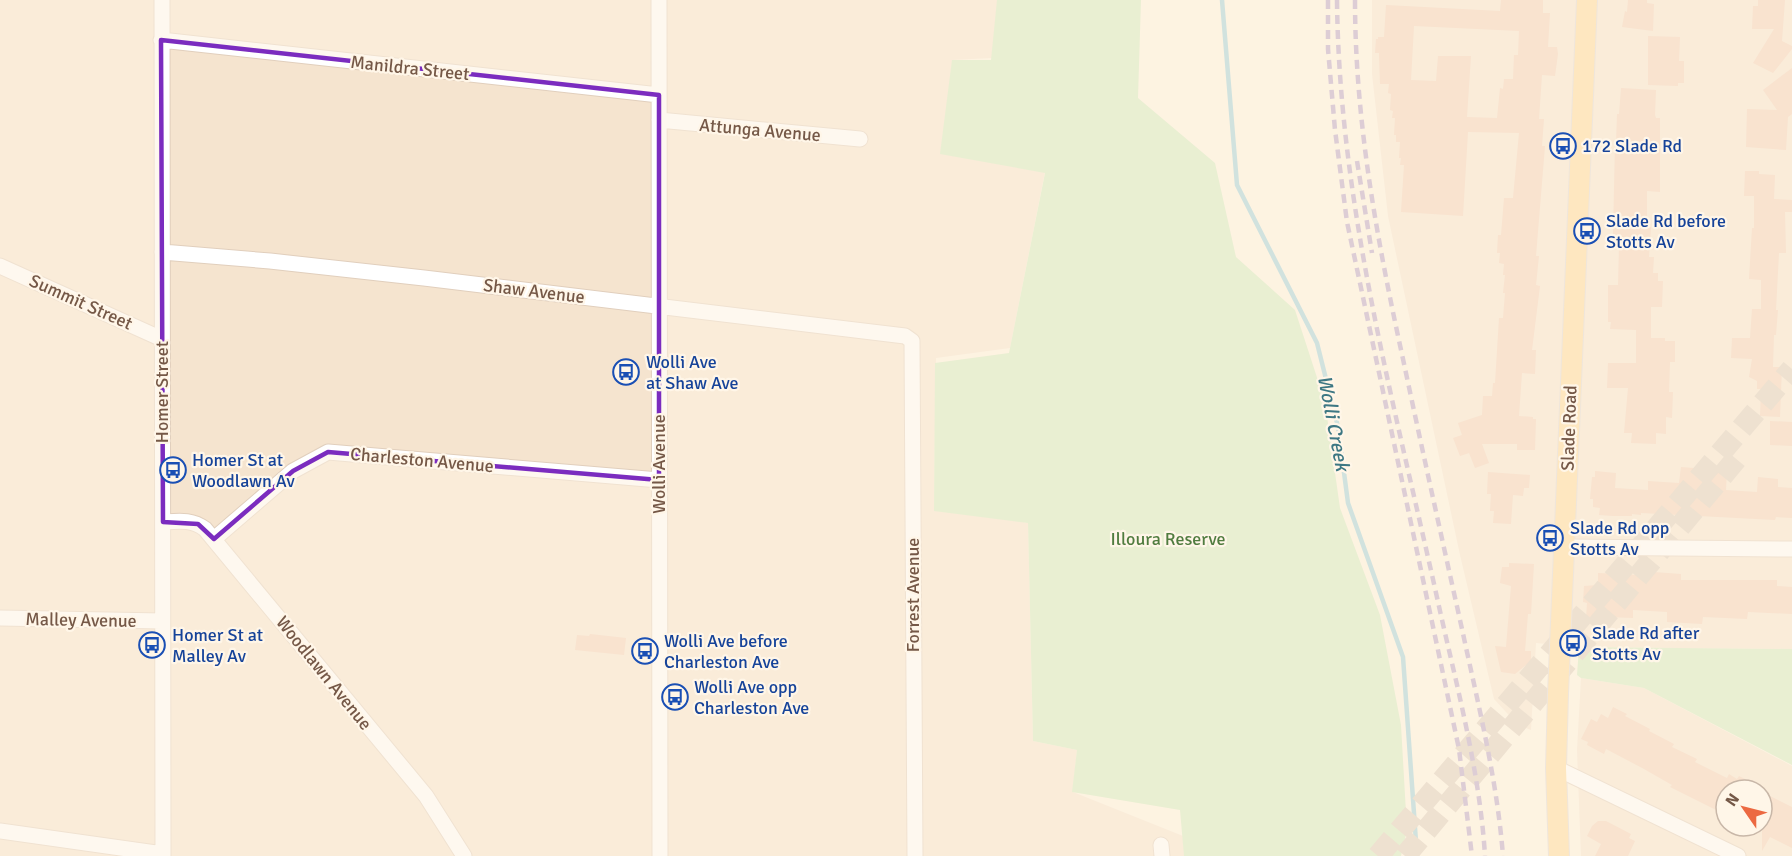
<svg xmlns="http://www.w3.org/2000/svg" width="1792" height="856" font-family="Signika,sans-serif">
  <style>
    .residential { fill: #f5e4cf; fill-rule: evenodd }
    .green { fill: #d1ebbf }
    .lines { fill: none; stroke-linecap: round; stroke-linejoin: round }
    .stream { stroke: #9bcfd9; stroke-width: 4.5 }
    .building { fill: #f3d0b8; fill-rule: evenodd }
    .highway-tunnel { stroke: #dbccba; stroke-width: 22; stroke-dasharray: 22 11; stroke-linecap: butt }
    .minor-casing { stroke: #e1cfbd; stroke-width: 17 }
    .major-casing { stroke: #ded7d3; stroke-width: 22 }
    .minor { stroke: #fff; stroke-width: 15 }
    .major { stroke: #fed997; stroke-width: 20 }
    .rail { stroke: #b5a0c6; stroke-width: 4.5; stroke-dasharray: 9 6; stroke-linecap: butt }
    .marked { fill: none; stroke: #7b2cbf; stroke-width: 4.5; stroke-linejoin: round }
    .labels { text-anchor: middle; stroke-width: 4.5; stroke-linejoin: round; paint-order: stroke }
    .street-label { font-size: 18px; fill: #755847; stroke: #fff6e8 }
    .transit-label { font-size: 18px; fill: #164399; stroke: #fff6e8; text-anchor: start }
    .park-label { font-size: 18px; fill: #507c3f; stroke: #fff6e8 }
    .water-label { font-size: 20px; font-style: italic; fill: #3d7783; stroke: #fff6e8 }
  </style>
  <rect width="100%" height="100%" fill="#fdf3e1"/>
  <path class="residential" d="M 0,0 L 999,0 L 992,58 L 952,60 L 1045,172 L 1010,348 L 936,358 L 934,503 L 1028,523 L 1033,741 L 1077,750 L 1073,792 L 1188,838 L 1189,856 L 0,856 Z
    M 1372,0 L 1792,0 L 1792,649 L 1579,647 L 1536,643 L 1531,730 L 1518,725 L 1494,699 L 1460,555 L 1388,216 L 1372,74 Z
    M 1581,678 L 1644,688 L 1792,766 L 1792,856 L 1581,856 L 1577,750 ZM 1726,790 L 1762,790 L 1762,826 L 1726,826 Z"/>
  <path class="green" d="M 997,0 L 1141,0 L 1138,98 L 1215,163 L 1236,257 L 1295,310 L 1325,402 L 1340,508 L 1380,615 L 1401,725 L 1407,830 L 1401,856 L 1184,856 L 1180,810 L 1072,792 L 1077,750 L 1033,741 L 1028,523 L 934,511 L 935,363 L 1009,353 L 1045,173 L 940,154 L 952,60 L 991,60 Z
    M 1579,647 L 1792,649 L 1792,765 L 1644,688 L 1581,678 L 1577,675 Z"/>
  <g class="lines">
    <path class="stream" d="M 1222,0 L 1237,185 L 1317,343 L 1338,427 L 1348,503 L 1403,657 L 1417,856"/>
  </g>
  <path class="building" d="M 1501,0 L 1543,0 L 1543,13 L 1550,13 L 1548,47 L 1557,47 L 1558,54 L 1555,76 L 1542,75 L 1539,119 L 1544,119 L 1542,146 L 1545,146 L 1536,256 L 1539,256 L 1536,285 L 1540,286 L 1532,350 L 1536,350 L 1535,374 L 1522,373 L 1519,416 L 1533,417 L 1533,419 L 1536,419 L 1535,450 L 1517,450 L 1517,444 L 1482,444 L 1489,463 L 1475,468 L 1469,453 L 1460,456 L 1453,438 L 1462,435 L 1458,423 L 1482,415 L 1483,396 L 1492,396 L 1493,383 L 1495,383 L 1499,318 L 1503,318 L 1505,293 L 1503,293 L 1505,275 L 1503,275 L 1504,264 L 1499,263 L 1500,253 L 1497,253 L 1498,235 L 1501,235 L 1504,198 L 1513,198 L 1519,133 L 1468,132 L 1463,216 L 1401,212 L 1404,165 L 1400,165 L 1401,158 L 1399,158 L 1400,142 L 1396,142 L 1396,135 L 1394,135 L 1395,118 L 1392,118 L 1393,111 L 1390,110 L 1391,94 L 1388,93 L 1389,84 L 1380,84 L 1379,56 L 1379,53 L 1375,53 L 1376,39 L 1378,39 L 1378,37 L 1384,37 L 1386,5 L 1500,11 ZM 1414,26 L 1519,31 L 1518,55 L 1514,55 L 1513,79 L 1504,79 L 1503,89 L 1500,88 L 1497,118 L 1467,117 L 1471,56 L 1438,56 L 1436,81 L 1411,80 Z
    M 1628,0 L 1647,0 L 1647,3 L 1654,4 L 1653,31 L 1622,27 L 1625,11 L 1627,12 Z
    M 1758,0 L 1785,0 L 1782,41 L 1792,46 L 1792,49 L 1773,73 L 1753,63 L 1774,29 L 1752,29 L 1753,6 L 1758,6 Z
    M 1648,36 L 1680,37 L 1679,61 L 1684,61 L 1684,83 L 1678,83 L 1678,86 L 1648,85 Z
    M 1792,68 L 1792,114 L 1788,117 L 1786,150 L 1746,147 L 1747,109 L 1777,110 L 1763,90 Z
    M 1621,88 L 1656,90 L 1655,115 L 1656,118 L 1660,118 L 1660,192 L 1647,191 L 1647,227 L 1651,227 L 1649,257 L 1654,257 L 1653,273 L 1658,273 L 1658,281 L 1663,281 L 1662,307 L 1651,307 L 1651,338 L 1665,338 L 1665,341 L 1675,341 L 1675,362 L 1670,362 L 1669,392 L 1673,392 L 1672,418 L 1666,417 L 1666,434 L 1656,433 L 1656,444 L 1631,443 L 1632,433 L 1624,433 L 1628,388 L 1607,388 L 1608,363 L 1636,363 L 1636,330 L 1610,329 L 1611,322 L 1608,322 L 1608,285 L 1618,285 L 1619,247 L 1610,247 L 1611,234 L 1613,234 L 1615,143 L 1616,143 L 1617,114 L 1619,114 Z
    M 1745,171 L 1759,171 L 1759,174 L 1775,175 L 1774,199 L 1792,200 L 1792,212 L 1785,212 L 1786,253 L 1779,253 L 1776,310 L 1778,310 L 1777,322 L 1776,335 L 1774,335 L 1773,367 L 1782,367 L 1780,417 L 1760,416 L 1761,389 L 1757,389 L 1757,381 L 1749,377 L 1752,359 L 1731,358 L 1732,338 L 1750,338 L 1752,309 L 1761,309 L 1761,280 L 1749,279 L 1752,228 L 1754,228 L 1754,196 L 1744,196 Z
    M 1770,421 L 1792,422 L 1792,446 L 1770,445 Z
    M 1707,465 L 1719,466 L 1719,470 L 1727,470 L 1726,490 L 1757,492 L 1758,477 L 1778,479 L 1778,487 L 1792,488 L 1792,518 L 1776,517 L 1775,520 L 1641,513 L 1641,515 L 1632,514 L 1632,516 L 1613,516 L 1599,515 L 1600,508 L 1593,507 L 1593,499 L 1590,499 L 1592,477 L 1595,477 L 1595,471 L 1616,473 L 1615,488 L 1648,490 L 1648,481 L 1679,483 L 1681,467 L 1706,469 Z
    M 1488,472 L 1530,475 L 1529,488 L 1524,488 L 1523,496 L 1513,495 L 1511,524 L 1493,523 L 1494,511 L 1490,511 L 1491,494 L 1487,494 Z
    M 1509,563 L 1534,564 L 1531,614 L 1528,614 L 1525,651 L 1531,651 L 1531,661 L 1515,674 L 1501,672 L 1495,646 L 1506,647 L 1511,586 L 1500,583 L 1502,567 L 1509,567 Z
    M 1640,571 L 1681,574 L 1681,580 L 1777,580 L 1777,586 L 1792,587 L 1792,614 L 1748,612 L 1747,619 L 1703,617 L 1702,624 L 1667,622 L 1667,612 L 1633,610 L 1633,618 L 1607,617 L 1607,620 L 1586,619 L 1587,603 L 1583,602 L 1584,586 L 1598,585 L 1598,573 L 1640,575 Z
    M 590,634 L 626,638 L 624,655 L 575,650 L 577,635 L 589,636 Z
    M 1613,707 L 1627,714 L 1625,716 L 1650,729 L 1649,731 L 1674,744 L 1672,747 L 1697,759 L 1695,762 L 1727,778 L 1729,774 L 1737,779 L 1739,776 L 1766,790 L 1726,790 L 1726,815 L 1670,787 L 1672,785 L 1644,769 L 1606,749 L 1604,754 L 1587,745 L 1588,742 L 1581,739 L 1591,719 L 1597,722 L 1601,714 L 1608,718 Z
    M 1762,792 L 1792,807 L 1792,848 L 1770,837 L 1762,851 Z
    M 1598,821 L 1606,821 L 1631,834 L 1629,838 L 1635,841 L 1628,856 L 1595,856 L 1601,844 L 1587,836 L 1592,826 Z"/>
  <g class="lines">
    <path class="highway-tunnel" d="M 1378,856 L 1792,369
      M 1405,856 L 1743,451"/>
    <g class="minor-casing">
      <path id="minor" d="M 162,0 L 163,856
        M 659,0 L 660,856
        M 161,40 L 659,95
        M 659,120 L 860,139
        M 162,252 L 270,261 L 424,278 L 905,336 L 912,341 L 915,856
        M 0,266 L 162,339
        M 163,522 C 179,521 192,519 205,529 L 426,796 L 464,856
        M 214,539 L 293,471 L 328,452 L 659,480
        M 1565,547 L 1792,549
        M 0,618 L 162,621
        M 1556,768 L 1738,856
        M 0,831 L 163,854
        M 1161,845 L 1162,856"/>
    </g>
    <g class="major-casing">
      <path id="major" d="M 1559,856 L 1556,768 L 1558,694 L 1587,0"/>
    </g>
    <use href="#minor" class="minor"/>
    <use href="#major" class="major"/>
    <path class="rail" d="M 1328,0 L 1328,49 L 1335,130 L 1347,222 L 1459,749 L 1472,856
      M 1337,0 C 1339,207 1396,410 1440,611 C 1458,691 1480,774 1485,856
      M 1355,0 C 1355,121 1377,240 1403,359 C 1422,449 1442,539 1462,629 C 1478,704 1497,779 1503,856
      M 1357,161 L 1372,253"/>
  </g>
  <path d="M0 0H1792V856H0ZM 161,40 L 659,95 L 659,480 L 328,452 L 293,471 L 214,539 L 198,524 L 163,522 Z" fill="#fdf3e1" fill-opacity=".55" fill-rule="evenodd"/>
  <path class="marked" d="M 161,40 L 659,95 L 659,480 L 328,452 L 293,471 L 214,539 L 198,524 L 163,522 Z"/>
  <defs>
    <g id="bus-ring" transform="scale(1.35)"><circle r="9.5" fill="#fff6e8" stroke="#1a4fb4" stroke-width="1.5"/><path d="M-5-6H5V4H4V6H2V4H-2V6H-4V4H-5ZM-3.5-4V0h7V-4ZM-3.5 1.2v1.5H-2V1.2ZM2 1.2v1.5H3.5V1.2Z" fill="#1a4fb4"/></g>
  </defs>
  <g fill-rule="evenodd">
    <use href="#bus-ring" x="1563" y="146"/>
    <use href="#bus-ring" x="1587" y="231"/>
    <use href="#bus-ring" x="626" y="372"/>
    <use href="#bus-ring" x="173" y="470"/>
    <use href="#bus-ring" x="1550" y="538"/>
    <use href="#bus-ring" x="1573" y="643"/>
    <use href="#bus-ring" x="152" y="645"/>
    <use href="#bus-ring" x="645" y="651"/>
    <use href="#bus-ring" x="675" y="697"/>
  </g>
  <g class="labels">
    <g class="street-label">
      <text transform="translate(410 68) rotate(6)" y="6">Manildra Street</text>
      <text transform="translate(760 130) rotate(5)" y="6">Attunga Avenue</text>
      <text transform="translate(534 291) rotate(7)" y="6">Shaw Avenue</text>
      <text transform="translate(81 302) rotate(24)" y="6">Summit Street</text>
      <text transform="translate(162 392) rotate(-90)" y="6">Homer Street</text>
      <text transform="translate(1569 428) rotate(-88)" y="6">Slade Road</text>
      <text transform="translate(422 460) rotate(5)" y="6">Charleston Avenue</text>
      <text transform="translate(659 464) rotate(-90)" y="6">Wolli Avenue</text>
      <text transform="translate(913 595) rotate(-90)" y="6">Forrest Avenue</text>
      <text transform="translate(81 620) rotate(1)" y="6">Malley Avenue</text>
      <text transform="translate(324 673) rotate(51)" y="6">Woodlawn Avenue</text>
    </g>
    <g class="transit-label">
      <text x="1582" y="152">172 Slade Rd</text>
      <text x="1606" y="227">Slade Rd before<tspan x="1606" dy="21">Stotts Av</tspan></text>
      <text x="646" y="368">Wolli Ave<tspan x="646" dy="21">at Shaw Ave</tspan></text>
      <text x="192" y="466">Homer St at<tspan x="192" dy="21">Woodlawn Av</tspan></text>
      <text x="1570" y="534">Slade Rd opp<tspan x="1570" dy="21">Stotts Av</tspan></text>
      <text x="1592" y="639">Slade Rd after<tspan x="1592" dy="21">Stotts Av</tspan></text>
      <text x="172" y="641">Homer St at<tspan x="172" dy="21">Malley Av</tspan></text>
      <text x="664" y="647">Wolli Ave before<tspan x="664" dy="21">Charleston Ave</tspan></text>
      <text x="694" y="693">Wolli Ave opp<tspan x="694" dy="21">Charleston Ave</tspan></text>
    </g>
    <g class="park-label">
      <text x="1168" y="545">Illoura Reserve</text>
    </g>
    <g class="water-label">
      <text transform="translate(1334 423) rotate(79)" y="7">Wolli Creek</text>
    </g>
  </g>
  <g transform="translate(1744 808) rotate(305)"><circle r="28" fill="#fff6e8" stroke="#c8b7a8" stroke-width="1.5"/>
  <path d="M0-4.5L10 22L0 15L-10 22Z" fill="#ec6941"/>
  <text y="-9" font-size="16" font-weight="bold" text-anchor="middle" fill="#755847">N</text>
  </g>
</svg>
